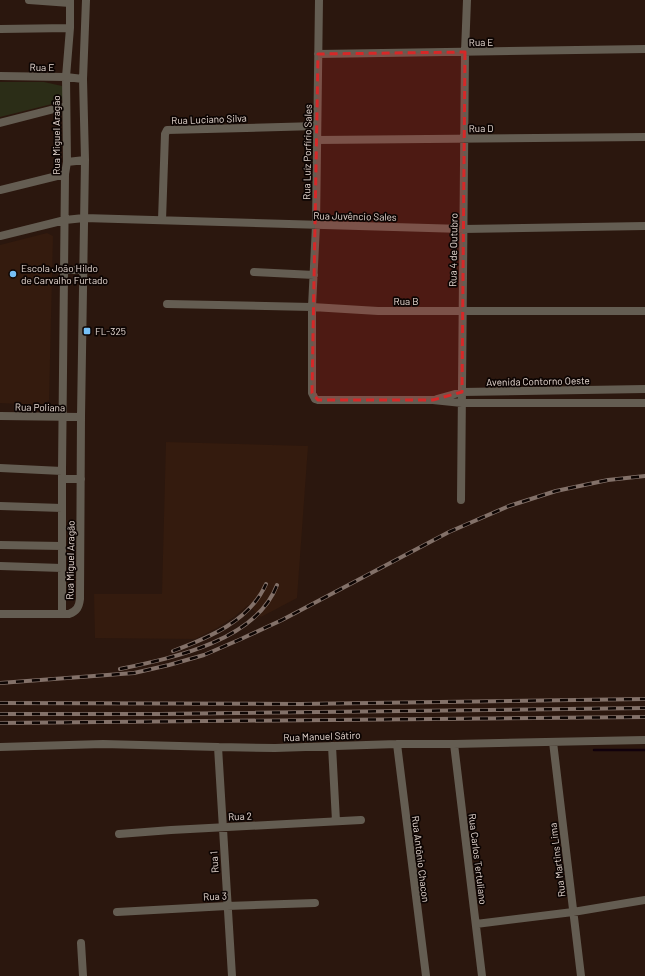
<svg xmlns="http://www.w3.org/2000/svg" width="645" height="976" font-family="Barlow,sans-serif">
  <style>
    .built { fill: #341b0e }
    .green { fill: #2b2d17 }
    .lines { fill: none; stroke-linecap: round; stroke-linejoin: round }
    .stream { stroke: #11010c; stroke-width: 2.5 }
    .street { stroke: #645d52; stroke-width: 8 }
    .rail-casing { stroke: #837169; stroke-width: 4 }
    .rail { stroke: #0d0503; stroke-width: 2.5; stroke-dasharray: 8; stroke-linecap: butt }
    .marked { fill: #d62828; fill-opacity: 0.2; stroke: #d62828; stroke-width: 3; stroke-dasharray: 8 5; stroke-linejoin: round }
    .poi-dot { fill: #76c0f7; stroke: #0d0503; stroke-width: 1.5 }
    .labels { text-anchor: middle; stroke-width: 3.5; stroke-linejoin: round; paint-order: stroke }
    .street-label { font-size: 10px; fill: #e7d9d2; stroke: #0d0503 }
    .poi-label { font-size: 10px; fill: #e7d9d2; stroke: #0d0503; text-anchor: start }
  </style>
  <rect width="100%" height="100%" fill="#2b170e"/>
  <path class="built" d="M 47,233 L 53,236 L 49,400 L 43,405 L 0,403 L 0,245 Z
    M 166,442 L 308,446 L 297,598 L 261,617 L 248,605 L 234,617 L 217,628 L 195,639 L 95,638 L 94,594 L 162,594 Z"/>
  <path class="green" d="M 0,82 L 44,82 L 62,86 L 64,90 L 64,97 L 60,102 L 0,117 Z"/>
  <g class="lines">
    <path class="stream" d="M 594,750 L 645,750"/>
    <path class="street" d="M 29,0 L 70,3
      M 319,0 L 316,225 L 312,307 L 312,393 L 315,399 L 318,400 L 433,400 L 462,403 L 645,403
      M 0,29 L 70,28
      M 318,54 L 645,49
      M 0,76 L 66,77 L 83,79
      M 0,123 L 66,106
      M 317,140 L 645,137
      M 67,162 L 85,160
      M 0,190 L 65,174
      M 162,220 L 165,134 L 167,130 L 317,126
      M 0,236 L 65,220 L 84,218 L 463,229 L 645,226
      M 65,270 L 83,270
      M 254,272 L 314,275
      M 167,304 L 312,307 L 378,311 L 645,311
      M 437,399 L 462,392 L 645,389
      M 0,416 L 81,417
      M 0,468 L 62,471
      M 62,479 L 81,479
      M 461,500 L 465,52 L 467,0
      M 0,506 L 62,508
      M 0,545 L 62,546
      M 0,566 L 62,568
      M 0,614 L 69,614 C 77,611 79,607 80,599 L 81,417 L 85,160 L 83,79 L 86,0
      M 62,614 L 62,471 L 65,174 L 67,162 L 66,77 L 70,28 L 70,0
      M 553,742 L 581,976
      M 397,744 L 426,976
      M 454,744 L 482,976
      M 332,746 L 336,821
      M 0,747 L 103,744 L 218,747 L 275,748 L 397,744 L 454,744 L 645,740
      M 218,747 L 232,976
      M 119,834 L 171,830 L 361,820
      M 117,912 L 227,906 L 315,903
      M 476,924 L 573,912 L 645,900
      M 81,943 L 83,976"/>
    <g class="rail-casing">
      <path id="rail" d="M 173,651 C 208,638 250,621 266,584
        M 120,669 C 172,658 256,641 277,585
        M 0,683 L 134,673 L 169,665 L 204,655 L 241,639 L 282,620 L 449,532 L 509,506 L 556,491 L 608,480 L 645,476
        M 0,703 L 300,704 L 645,699
        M 0,714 L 161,714 L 645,708
        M 0,723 L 645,717"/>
    </g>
    <use href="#rail" class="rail"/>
  </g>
  <path class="marked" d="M 465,52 L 462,392 L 433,400 L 318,400 L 312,393 L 318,54 Z"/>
  <g class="poi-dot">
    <circle cx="13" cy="274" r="4"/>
    <rect x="83" y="327" width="8" height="8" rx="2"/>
  </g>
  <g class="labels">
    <g class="street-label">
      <text transform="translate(481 42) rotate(-1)" y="4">Rua E</text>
      <text transform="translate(42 67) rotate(1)" y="4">Rua E</text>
      <text transform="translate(209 119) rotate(-2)" y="4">Rua Luciano Silva</text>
      <text transform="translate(481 128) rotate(-1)" y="4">Rua D</text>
      <text transform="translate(56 135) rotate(-90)" y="4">Rua Miguel Aragão</text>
      <text transform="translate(307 152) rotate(-89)" y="4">Rua Luíz Porfírio Sales</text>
      <text transform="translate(355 216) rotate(1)" y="4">Rua Juvêncio Sales</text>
      <text transform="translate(453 250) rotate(-89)" y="4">Rua 4 de Outubro</text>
      <text x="406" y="305">Rua B</text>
      <text transform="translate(538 381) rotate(-1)" y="4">Avenida Contorno Oeste</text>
      <text transform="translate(40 407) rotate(1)" y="4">Rua Poliana</text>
      <text transform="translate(70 560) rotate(-89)" y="4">Rua Miguel Aragão</text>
      <text transform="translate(322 736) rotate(-2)" y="4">Rua Manuel Sátiro</text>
      <text transform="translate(240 816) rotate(-3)" y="4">Rua 2</text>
      <text transform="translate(421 859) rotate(83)" y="4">Rua Antônio Chacon</text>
      <text transform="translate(478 859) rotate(83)" y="4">Rua Carlos Tertuliano</text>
      <text transform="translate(557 860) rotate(-97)" y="4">Rua Martins Lima</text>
      <text transform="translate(214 862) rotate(-94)" y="4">Rua 1</text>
      <text transform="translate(215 896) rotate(-3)" y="4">Rua 3</text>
    </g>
    <g class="poi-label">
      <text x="21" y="272">Escola João Hildo<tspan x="21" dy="12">de Carvalho Furtado</tspan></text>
      <text x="95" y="335">FL-325</text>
    </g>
  </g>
</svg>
